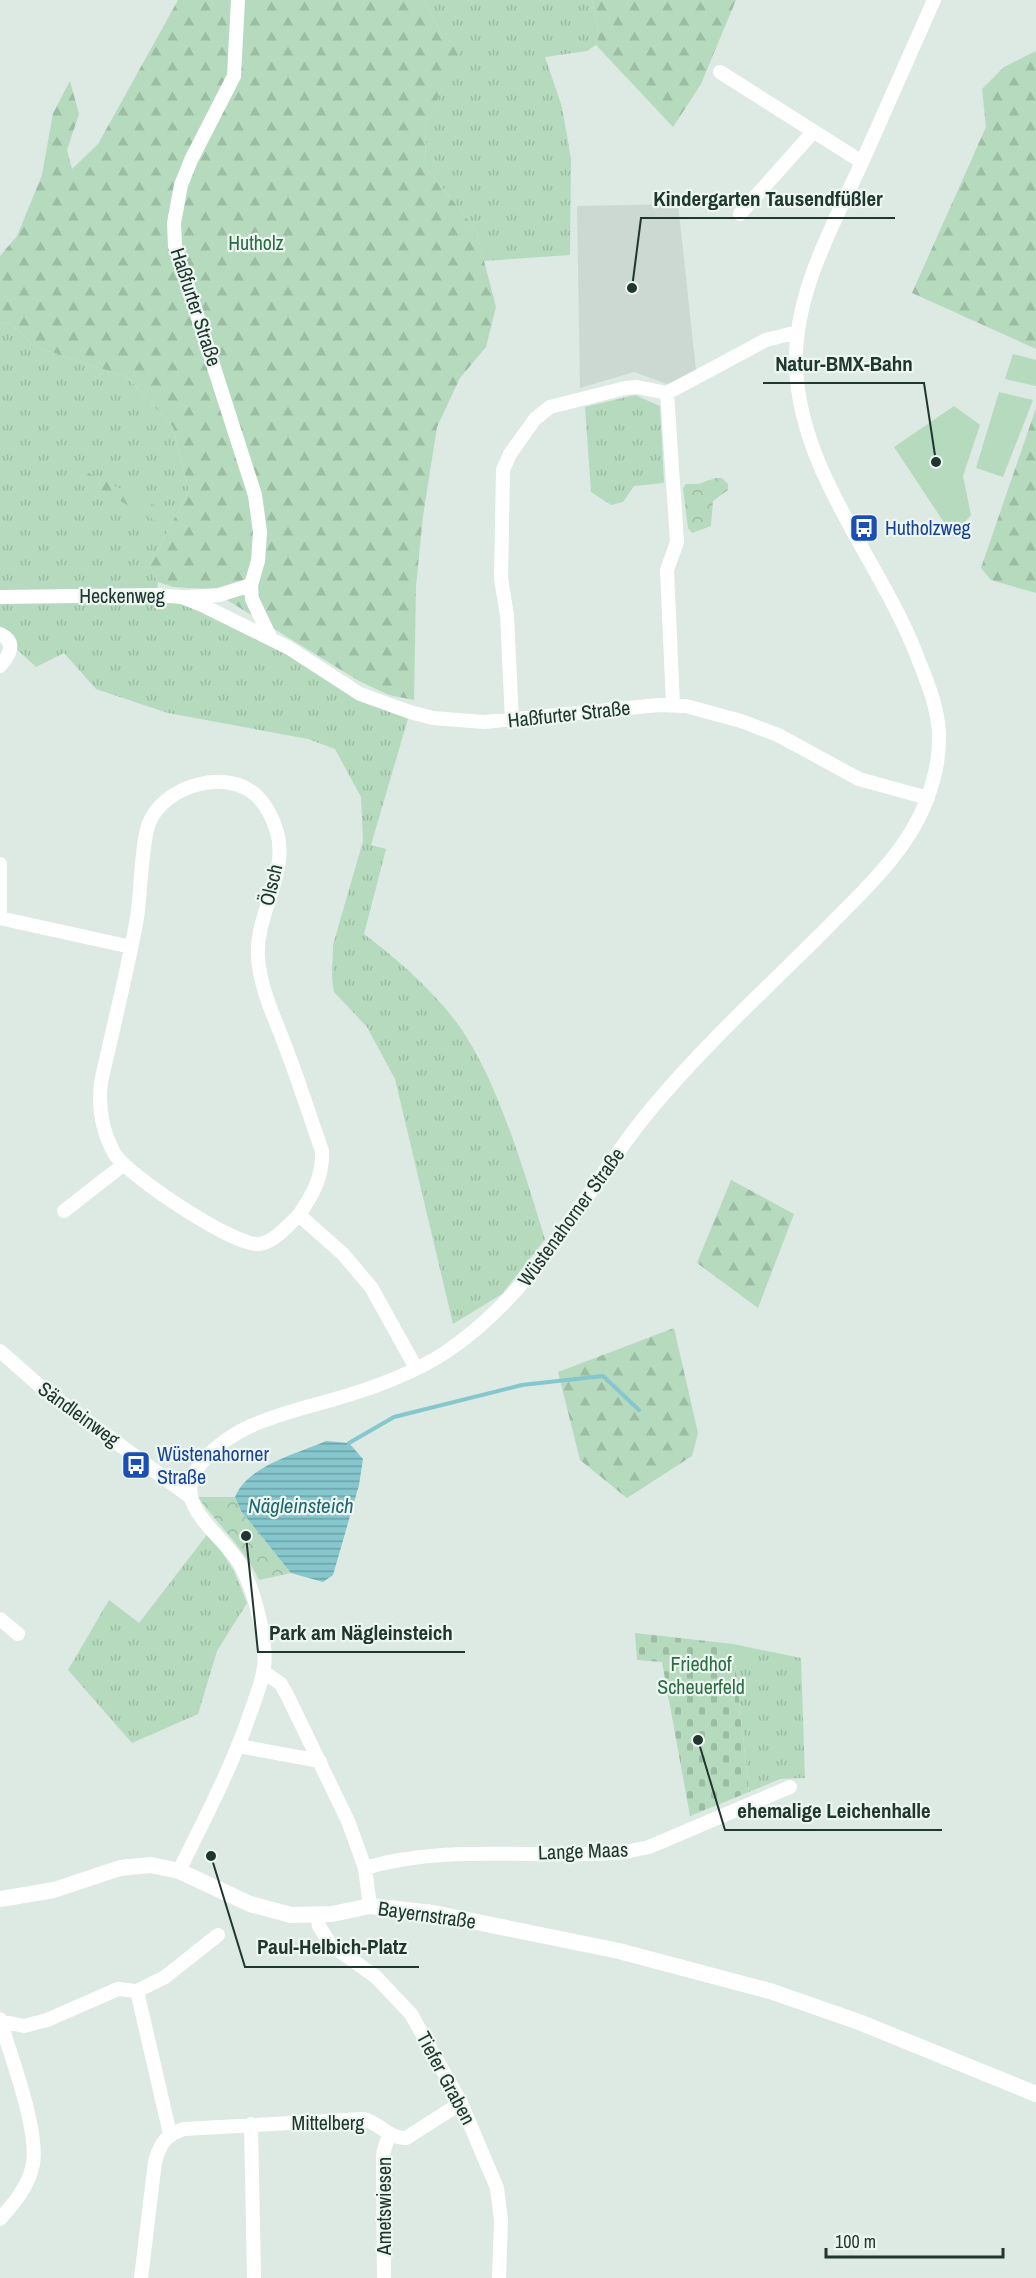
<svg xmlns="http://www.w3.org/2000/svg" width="1036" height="2278" font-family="'Archivo Narrow',sans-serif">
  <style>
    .built { fill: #ccd8d2 }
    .grass { fill: url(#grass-tufts) }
    .forest { fill: url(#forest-firs) }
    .cemetery { fill: url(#cemetery-stones) }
    .park { fill: url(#park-crowns) }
    .garden { fill: #b6dabe }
    .water { fill: url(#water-rules) }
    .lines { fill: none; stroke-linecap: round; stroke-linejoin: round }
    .stream { stroke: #86c6cd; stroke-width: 4 }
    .minor { stroke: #fff; stroke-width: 14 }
    .tertiary { stroke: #fff; stroke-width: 16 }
    .labels { text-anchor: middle; stroke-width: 4.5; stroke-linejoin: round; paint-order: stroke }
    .park-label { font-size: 20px; fill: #2b6d42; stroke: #edf6f1 }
    .street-label { font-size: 20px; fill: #203730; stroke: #edf6f1 }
    .transit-label { font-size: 20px; fill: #164399; stroke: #edf6f1; text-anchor: start }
    .water-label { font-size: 21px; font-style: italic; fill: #1d6771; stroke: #edf6f1 }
    .leader { fill: none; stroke: #203730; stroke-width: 2 }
    .callout-dot { fill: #203730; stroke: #edf6f1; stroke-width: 2 }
    .callout-label { font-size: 21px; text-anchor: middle; font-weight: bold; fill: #203730; stroke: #edf6f1; stroke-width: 4.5; stroke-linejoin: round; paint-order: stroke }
  </style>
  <defs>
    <pattern id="grass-tufts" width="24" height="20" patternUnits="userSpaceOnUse" patternTransform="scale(1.5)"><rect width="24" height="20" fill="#b6dabe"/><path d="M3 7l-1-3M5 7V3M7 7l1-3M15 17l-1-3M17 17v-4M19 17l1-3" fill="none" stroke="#9cbca4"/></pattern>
    <pattern id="forest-firs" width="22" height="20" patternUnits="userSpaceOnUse" patternTransform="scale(1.5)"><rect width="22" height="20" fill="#b6dabe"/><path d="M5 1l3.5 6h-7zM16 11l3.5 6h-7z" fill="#9cbca4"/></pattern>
    <pattern id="cemetery-stones" width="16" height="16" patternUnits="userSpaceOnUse" patternTransform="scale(1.5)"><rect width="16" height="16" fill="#b6dabe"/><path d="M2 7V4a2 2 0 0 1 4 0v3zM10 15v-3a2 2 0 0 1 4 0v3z" fill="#9cbca4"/></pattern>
    <pattern id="park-crowns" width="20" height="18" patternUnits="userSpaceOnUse" patternTransform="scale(1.5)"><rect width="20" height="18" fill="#b6dabe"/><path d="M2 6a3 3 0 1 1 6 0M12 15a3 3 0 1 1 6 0" fill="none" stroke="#9cbca4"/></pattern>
    <pattern id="water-rules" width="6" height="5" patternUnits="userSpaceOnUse" patternTransform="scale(1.5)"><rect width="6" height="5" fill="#86c6cd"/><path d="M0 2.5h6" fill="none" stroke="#6da2a7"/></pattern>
  </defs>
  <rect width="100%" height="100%" fill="#dde9e3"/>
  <path class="built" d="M 678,204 L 696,370 L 667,384 L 634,372 L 580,388 L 577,206 Z"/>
  <path class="grass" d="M 424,0 L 592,0 L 599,34 L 596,45 L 587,51 L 545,57 L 562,107 L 571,159 L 570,255 L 484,261 L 476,230 L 426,167 L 425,126 L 460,50 L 442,35 Z
    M 9,322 L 34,346 L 127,377 L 173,427 L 189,491 L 149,566 L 158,582 L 157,595 L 182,597 L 410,712 L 371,845 L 386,849 L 364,934 C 396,958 429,987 454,1019 C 497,1075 524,1172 545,1239 L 502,1294 L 453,1324 L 395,1079 L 367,1027 L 334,992 L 332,979 L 333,945 L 363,841 L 361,797 L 335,749 L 308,739 L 168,713 L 96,689 L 64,653 L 36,667 L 0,634 L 0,324 Z
    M 635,395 L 660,406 L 664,483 L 634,486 L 623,502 L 611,505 L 591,492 L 585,407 Z
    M 209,1532 L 234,1571 L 247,1603 L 217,1651 L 198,1714 L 132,1743 L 68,1670 L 109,1600 L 139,1623 Z
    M 733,1644 L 801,1658 L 805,1778 L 780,1779 L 749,1792 Z"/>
  <path class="forest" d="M 178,0 L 424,0 L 442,35 L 461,50 L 425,126 L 426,167 L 476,230 L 496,307 L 486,347 L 460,378 L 437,427 L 423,516 L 416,586 L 414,700 L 389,695 L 359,681 L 209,589 L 173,587 L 158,582 L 149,566 L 189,491 L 173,427 L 127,377 L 34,346 L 9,322 L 0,324 L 0,256 L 17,236 L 42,175 L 53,113 L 70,81 L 79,114 L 67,150 L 72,169 L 98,144 Z
    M 592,0 L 736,0 L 701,84 L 673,127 L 596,45 L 599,34 Z
    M 1036,51 L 1036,349 L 912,293 L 986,127 L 982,89 L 1004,67 Z
    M 1036,408 L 1036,593 L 991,580 L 981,568 Z
    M 88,473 L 162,509 L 158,522 L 85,481 Z
    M 731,1180 L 794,1214 L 758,1308 L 697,1263 Z
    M 674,1328 L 698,1433 L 692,1456 L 627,1498 L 580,1460 L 558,1372 Z"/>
  <path class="cemetery" d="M 635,1633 L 733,1644 L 749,1792 L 690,1816 L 662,1662 L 637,1660 Z"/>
  <path class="park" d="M 716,478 L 722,478 L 728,484 L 728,490 L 713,501 L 711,526 L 692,533 L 688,528 L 683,488 L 686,484 L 698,484 Z
    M 198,1497 L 235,1497 L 241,1511 L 291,1573 L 259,1580 C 244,1548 218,1525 198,1497 Z"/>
  <path class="garden" d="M 1013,354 L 1036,360 L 1036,386 L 1005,379 Z
    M 999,392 L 1033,400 L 1003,477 L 976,468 Z
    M 954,406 L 980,425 L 963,476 L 971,515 L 953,536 L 894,447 Z"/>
  <path class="water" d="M 326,1441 L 349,1443 L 363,1459 L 359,1485 L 333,1575 L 323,1582 L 291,1573 L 241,1511 L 235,1497 C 248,1465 297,1454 326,1441 Z"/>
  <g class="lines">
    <path class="stream" d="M 349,1443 L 394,1417 L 522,1385 L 603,1376 L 639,1410"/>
    <path class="minor" d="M 238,0 L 234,76 L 191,160 L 181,185 L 174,223 L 175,246 L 255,495 L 260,532 L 258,561 L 251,585 L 252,599 L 271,639
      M 720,72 L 862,162
      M 740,214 L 813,132
      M 667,393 L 677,542 L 667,570 L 673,705
      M 0,597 L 157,595 L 182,597 L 202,605 L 289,648 L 360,694 L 410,712 L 433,718 L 484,722 L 659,705 L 686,706 L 741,721 L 778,735 L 859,779 L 928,798
      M 187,597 L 219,595 L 251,585
      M 0,634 C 17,642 10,655 0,666
      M 512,721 L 507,615 L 501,579 L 503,470 L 510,454 L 535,419 L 550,407 L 625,388 L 637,387 L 667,393 L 766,340 L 797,332
      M 0,864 L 0,918 L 131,947
      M 64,1211 L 123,1165
      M 299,1215 C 288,1225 275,1242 259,1244 C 235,1247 127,1175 114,1153 C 102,1131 98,1107 101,1082 C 113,1028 127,973 137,918 C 141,892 141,845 149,823 C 164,786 226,767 257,796 C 267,806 273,819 277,832 C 289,873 255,915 258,957 C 260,989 275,1018 286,1048 C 299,1082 310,1117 322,1151 C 323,1177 313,1194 299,1215 L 343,1254 L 371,1287 L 416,1368
      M 0,1351 L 41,1387 L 189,1496
      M 0,1619 L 18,1634
      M 264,1672 L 281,1684 L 288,1697 L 348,1821 L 365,1868
      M 239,1746 L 320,1761
      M 179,1871 C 205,1818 232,1767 251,1711 C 256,1697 262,1682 264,1667 C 266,1652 263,1635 260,1621 C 256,1602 250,1583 241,1566 C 225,1536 171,1506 197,1469 C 228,1425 279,1415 328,1401 C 368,1390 411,1375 446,1352 C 545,1285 586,1183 662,1096 C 713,1037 771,984 826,929 C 863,891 906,853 926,802 C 934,781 940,757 939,734 C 938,707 927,681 917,656 C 880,560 801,475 796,368 C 793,294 833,226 863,160 C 887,107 910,53 934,0
      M 370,1906 L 365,1868 C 450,1843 538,1860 625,1852 L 649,1847 L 790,1787
      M 317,1916 L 319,1926 L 330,1944 L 376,1977 L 411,2014 L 461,2103 L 497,2188 L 501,2221 L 499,2278
      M 137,1991 L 170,2134
      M 0,2019 C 10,2055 39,2129 33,2164 C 29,2186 14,2203 0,2219
      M 0,2021 L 24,2026 L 47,2020 L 118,1989 L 137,1991 L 165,1977 L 218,1935
      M 251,2124 L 254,2278
      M 141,2278 L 155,2162 C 160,2144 165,2135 184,2129 L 363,2119 C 379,2122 389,2139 406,2138 L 461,2103
      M 384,2278 L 383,2154 L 389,2134"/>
    <path class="tertiary" d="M 0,1899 L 54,1890 L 120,1868 L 151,1865 L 179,1871 L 250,1904 L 291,1915 L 332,1914 L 370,1906 L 433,1913 L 619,1951 L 770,1991 L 859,2022 L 1036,2094"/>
  </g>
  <defs>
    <g id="bus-square" transform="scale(1.5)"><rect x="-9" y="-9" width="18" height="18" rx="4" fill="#1a4fb4" stroke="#edf6f1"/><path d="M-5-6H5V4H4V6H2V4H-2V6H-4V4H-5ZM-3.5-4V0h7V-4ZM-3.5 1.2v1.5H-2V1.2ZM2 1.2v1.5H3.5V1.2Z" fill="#fff"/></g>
  </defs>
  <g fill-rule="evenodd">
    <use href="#bus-square" x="864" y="528"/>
    <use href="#bus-square" x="136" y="1465"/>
  </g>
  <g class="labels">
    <g class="park-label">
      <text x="256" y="250">Hutholz</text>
      <text x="701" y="1671">Friedhof<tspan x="701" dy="23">Scheuerfeld</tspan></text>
    </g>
    <g class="street-label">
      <text transform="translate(196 307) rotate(72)" y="7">Haßfurter Straße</text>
      <text x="122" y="603">Heckenweg</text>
      <text transform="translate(569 714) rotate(-6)" y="7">Haßfurter Straße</text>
      <text transform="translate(271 885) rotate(-77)" y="7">Ölsch</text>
      <text transform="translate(571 1217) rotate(-54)" y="7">Wüstenahorner Straße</text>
      <text transform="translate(79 1414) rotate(36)" y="7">Sändleinweg</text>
      <text transform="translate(583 1851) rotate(-2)" y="7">Lange Maas</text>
      <text transform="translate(427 1915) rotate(8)" y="7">Bayernstraße</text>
      <text transform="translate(446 2078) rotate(62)" y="7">Tiefer Graben</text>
      <text x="328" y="2130">Mittelberg</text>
      <text transform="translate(384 2206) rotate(-90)" y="7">Ametswiesen</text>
    </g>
    <g class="transit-label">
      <text x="885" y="535">Hutholzweg</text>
      <text x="157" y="1461">Wüstenahorner<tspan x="157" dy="23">Straße</tspan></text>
    </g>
    <g class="water-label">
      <text x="301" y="1513">Nägleinsteich</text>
    </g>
  </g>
  <path class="leader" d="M632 288L641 218H895M936 462L924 383H763M246 1536L258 1652H465M698 1740L725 1830H942M211 1856L245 1967H419"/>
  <g class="callout-dot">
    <circle cx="632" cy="288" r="6"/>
    <circle cx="936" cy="462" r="6"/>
    <circle cx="246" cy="1536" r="6"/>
    <circle cx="698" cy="1740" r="6"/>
    <circle cx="211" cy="1856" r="6"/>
  </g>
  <g class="callout-label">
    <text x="768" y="206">Kindergarten Tausendfüßler</text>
    <text x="844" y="371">Natur-BMX-Bahn</text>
    <text x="361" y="1640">Park am Nägleinsteich</text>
    <text x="834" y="1818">ehemalige Leichenhalle</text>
    <text x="332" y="1954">Paul-Helbich-Platz</text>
  </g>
  <path d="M826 2248v9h177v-9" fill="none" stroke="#203730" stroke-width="3"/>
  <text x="835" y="2248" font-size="18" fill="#203730" stroke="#edf6f1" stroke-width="4.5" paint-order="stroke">100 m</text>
</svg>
